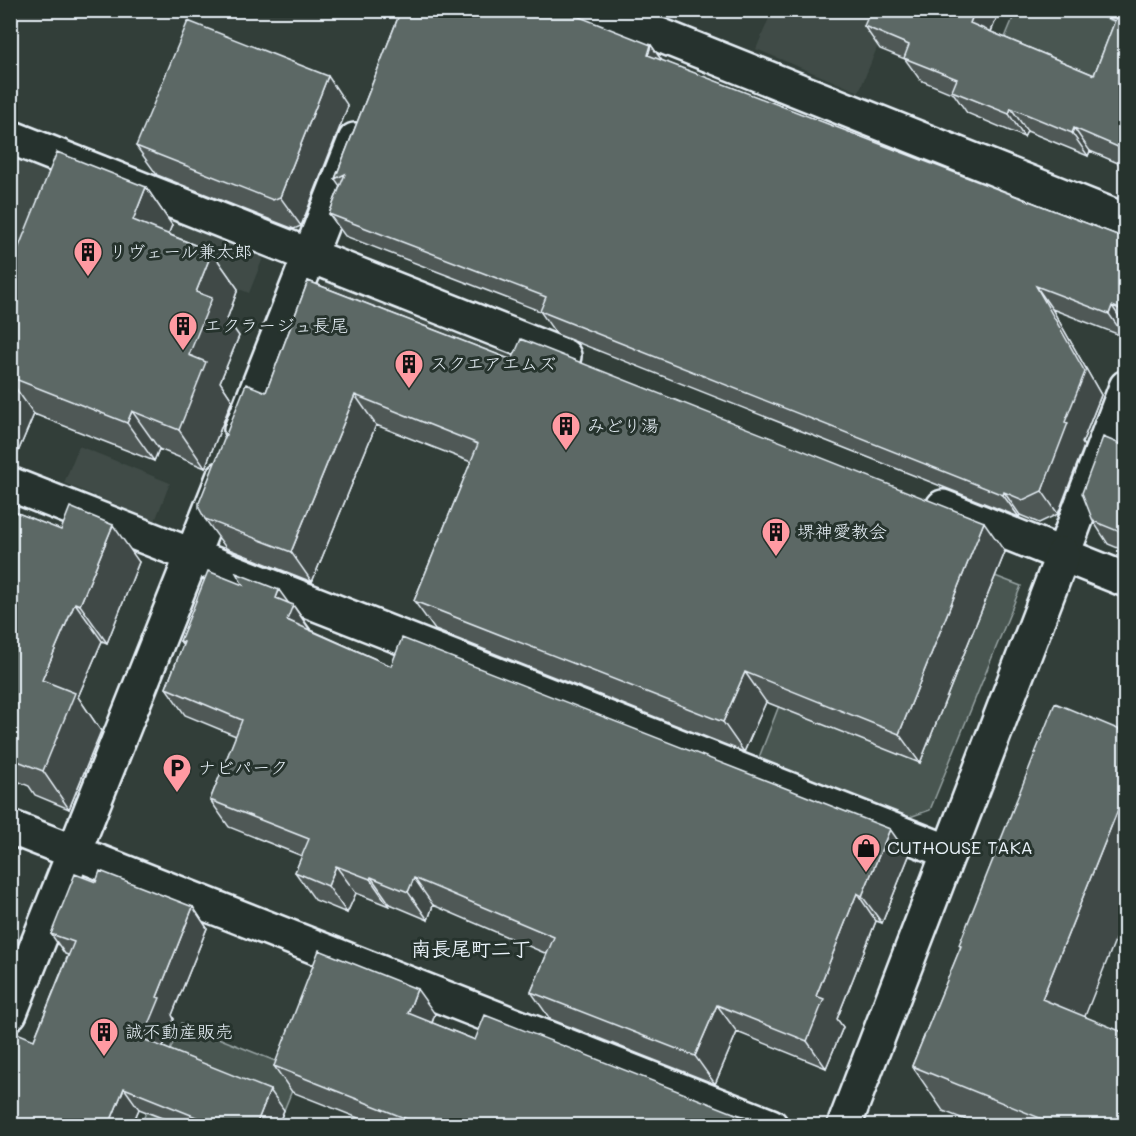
<svg xmlns="http://www.w3.org/2000/svg" width="1136" height="1136" font-family="Mali,'Klee One',sans-serif">
  <style>
    .built { fill: #3f4b46 }
    .green { fill: #495651; stroke: #98a4a4; stroke-width: 1.5 }
    .lines { fill: none; stroke-linecap: round; stroke-linejoin: round }
    .minor-casing { stroke: #e8f1f8; stroke-width: 38 }
    .tertiary-casing { stroke: #e8f1f8; stroke-width: 38 }
    .minor { stroke: #26332d; stroke-width: 33 }
    .tertiary { stroke: #26332d; stroke-width: 33 }
    .wall { fill: #4f5957; stroke: #e8f1f8; stroke-width: 1.5 }
    .shaded-wall { fill: #404947; stroke: #e8f1f8; stroke-width: 1.5 }
    .building { fill: #5c6865; stroke: #e8f1f8; stroke-width: 1.5 }
    .labels { text-anchor: middle; stroke-width: 6; stroke-linejoin: round; paint-order: stroke }
    .poi-label { font-size: 18px; fill: #e8f1f8; stroke: #26332d; text-anchor: start }
    .neighbourhood-label { font-size: 20px; font-weight: bold; fill: #e8f1f8; stroke: #26332d }
  </style>
  <rect width="100%" height="100%" fill="#323e39"/>
  <filter id="ink" filterUnits="userSpaceOnUse"><feTurbulence type="fractalNoise" baseFrequency=".0167" numOctaves="2"/><feDisplacementMap in="SourceGraphic" scale="12" xChannelSelector="R" yChannelSelector="G"/><feConvolveMatrix kernelMatrix="1 2 1 2 8 2 1 2 1" color-interpolation-filters="sRGB"/></filter>
  <g filter="url(#ink)">
    <path class="built" d="M 772,11 L 892,11 L 859,92 L 756,49 Z
      M 11,158 L 64,179 L 11,311 Z
      M 168,220 L 263,258 L 249,293 L 154,255 Z
      M 326,282 L 530,362 L 521,385 L 317,306 Z
      M 79,446 L 170,483 L 155,521 L 64,483 Z"/>
    <path class="green" d="M 1016,11 L 1088,11 L 1125,26 L 1125,97 L 1001,47 Z
      M 995,576 L 1021,586 L 930,810 L 907,818 L 758,760 L 811,623 L 961,660 Z
      M 181,1023 L 300,1071 L 278,1125 L 275,1125 L 165,1063 Z
      M 146,1112 L 180,1126 L 141,1126 Z"/>
    <g class="lines">
      <g class="minor-casing">
        <path id="minor" d="M 597,10 L 1126,221
          M 10,137 L 564,356
          M 241,430 L 355,140
          M 10,484 L 949,852
          M 943,507 L 1126,580
          M 1063,554 L 1126,387
          M 10,827 L 771,1126
          M 10,1013 L 223,478"/>
      </g>
      <g class="tertiary-casing">
        <path id="tertiary" d="M 844,1126 L 1063,554"/>
      </g>
      <use href="#minor" class="minor"/>
      <use href="#tertiary" class="tertiary"/>
    </g>
    <path class="wall" d="M 401,10 L 651,45 L 662,61 L 1125,238 L 1125,337 L 1052,309 L 1101,395 L 1082,443 L 1084,446 L 1058,514 L 1039,523 L 1020,515 L 1019,517 L 556,334 L 540,311 L 345,236 L 329,214 L 340,186 L 335,179 Z
      M 1000,10 L 991,32 L 1094,75 L 1115,21 L 1088,10 L 1125,10 L 1125,166 L 1090,151 L 1088,156 L 1027,131 L 1024,137 L 967,113 L 954,94 L 920,80 L 905,59 L 880,49 L 864,26 Z
      M 348,106 L 301,226 L 294,229 L 157,175 L 136,146 Z
      M 146,187 L 172,225 L 168,234 L 212,252 L 238,289 L 227,319 L 239,336 L 220,382 L 232,400 L 205,468 L 159,449 L 154,461 L 34,414 L 12,466 L 10,466 L 10,269 Z
      M 308,281 L 1005,552 L 920,763 L 766,702 L 744,752 L 435,630 L 414,601 L 471,462 L 376,425 L 312,582 L 226,548 L 205,519 L 266,392 Z
      M 1125,446 L 1125,551 L 1108,544 L 1093,521 Z
      M 10,510 L 139,562 L 107,643 L 102,641 L 78,697 L 101,731 L 69,809 L 35,795 L 29,786 L 10,778 Z
      M 288,603 L 293,605 L 311,630 L 391,666 L 909,856 L 882,923 L 876,921 L 837,1019 L 843,1027 L 826,1068 L 737,1032 L 715,1084 L 550,1019 L 531,992 L 547,954 L 433,905 L 428,920 L 390,904 L 389,906 L 356,893 L 347,913 L 315,900 L 295,872 L 302,856 L 229,827 L 210,800 L 236,736 L 185,715 L 166,688 L 183,645 L 180,641 Z
      M 96,882 L 193,907 L 207,928 L 172,1015 L 174,1019 L 163,1047 L 284,1110 L 278,1125 L 180,1125 L 139,1109 L 132,1125 L 10,1125 L 34,1040 L 68,955 L 65,954 L 51,934 Z
      M 959,945 L 1085,1016 L 1125,1125 L 979,1125 L 943,1111 L 912,1066 L 961,947 Z
      M 435,1014 L 432,1023 L 475,1040 L 775,1125 L 376,1125 L 292,1092 L 274,1066 Z"/>
    <path class="shaded-wall" d="M 975,10 L 1000,10 L 985,45 L 970,23 Z
      M 651,45 L 667,68 L 648,55 Z
      M 328,76 L 348,106 L 301,226 L 280,197 Z
      M 1011,108 L 1027,131 L 1024,137 L 1009,114 Z
      M 1074,128 L 1090,151 L 1088,156 L 1072,133 Z
      M 146,187 L 172,225 L 159,257 L 133,220 Z
      M 212,252 L 238,289 L 227,319 L 239,336 L 220,382 L 232,400 L 205,468 L 179,430 L 189,355 L 196,292 Z
      M 1036,286 L 1052,309 L 1101,395 L 1082,443 L 1084,446 L 1058,514 L 1042,491 L 1065,422 Z
      M 1112,306 L 1125,325 L 1125,337 L 1109,314 Z
      M 10,380 L 34,414 L 12,466 L 10,464 Z
      M 355,395 L 376,425 L 312,582 L 291,552 Z
      M 132,411 L 159,449 L 154,461 L 127,423 Z
      M 1004,492 L 1020,515 L 1019,517 L 1003,495 Z
      M 984,522 L 1005,552 L 920,763 L 899,734 Z
      M 113,525 L 139,562 L 107,643 L 80,605 Z
      M 279,590 L 292,608 L 293,605 L 312,633 L 287,620 L 276,598 Z
      M 75,603 L 102,641 L 78,697 L 101,731 L 69,809 L 43,771 L 42,680 Z
      M 745,672 L 766,702 L 744,752 L 723,722 Z
      M 1125,792 L 1125,915 L 1074,1044 L 1042,999 Z
      M 890,829 L 909,856 L 882,923 L 862,896 Z
      M 336,866 L 356,893 L 347,913 L 328,886 Z
      M 371,877 L 390,904 L 389,906 L 370,879 Z
      M 414,878 L 433,905 L 428,920 L 408,892 Z
      M 857,893 L 876,921 L 837,1019 L 843,1027 L 826,1068 L 807,1041 L 816,996 Z
      M 193,907 L 207,928 L 172,1015 L 174,1019 L 158,1060 L 143,1039 L 157,997 Z
      M 417,989 L 435,1014 L 426,1039 L 408,1013 Z
      M 717,1005 L 737,1032 L 715,1084 L 695,1056 Z
      M 124,1088 L 139,1109 L 132,1125 L 109,1125 Z
      M 270,1090 L 284,1110 L 278,1125 L 256,1125 Z"/>
    <path class="building" d="M 401,10 L 562,10 L 651,45 L 648,55 L 1125,238 L 1125,311 L 1112,306 L 1109,314 L 1036,286 L 1085,372 L 1065,422 L 1068,423 L 1042,491 L 1023,500 L 1004,492 L 1003,495 L 540,311 L 546,297 L 329,214 L 345,174 L 335,179 Z
      M 871,10 L 975,10 L 970,23 L 1094,75 L 1119,10 L 1125,10 L 1125,150 L 1074,128 L 1072,133 L 1011,108 L 1009,114 L 952,91 L 957,79 L 904,58 L 909,45 L 864,26 Z
      M 188,21 L 328,76 L 280,197 L 273,200 L 136,146 Z
      M 57,152 L 146,187 L 133,220 L 212,252 L 196,292 L 212,298 L 189,355 L 206,362 L 179,430 L 132,411 L 127,423 L 10,377 L 10,269 Z
      M 308,281 L 512,360 L 521,339 L 984,522 L 899,734 L 745,672 L 723,722 L 414,601 L 478,444 L 355,395 L 291,552 L 205,519 L 199,508 L 199,503 L 246,384 L 266,392 Z
      M 1103,437 L 1125,446 L 1125,534 L 1093,521 L 1082,493 Z
      M 70,507 L 113,525 L 80,605 L 75,603 L 42,680 L 75,693 L 43,771 L 10,758 L 10,510 L 61,530 Z
      M 208,571 L 243,585 L 236,573 L 279,590 L 276,598 L 293,605 L 287,620 L 391,666 L 402,638 L 890,829 L 862,896 L 857,893 L 816,996 L 824,999 L 807,1041 L 717,1005 L 695,1056 L 531,992 L 554,937 L 414,878 L 408,892 L 371,877 L 370,879 L 336,866 L 328,886 L 295,872 L 309,839 L 210,800 L 242,720 L 166,688 L 184,642 L 180,641 Z
      M 1055,703 L 1125,732 L 1125,792 L 1042,999 L 1125,1033 L 1125,1125 L 1057,1125 L 912,1066 L 961,946 L 959,945 Z
      M 100,871 L 193,907 L 157,997 L 160,998 L 143,1039 L 270,1090 L 256,1125 L 216,1125 L 124,1088 L 109,1125 L 43,1125 L 31,1121 L 29,1125 L 10,1125 L 10,1030 L 34,1040 L 74,942 L 51,934 L 75,874 L 96,882 Z
      M 319,950 L 417,989 L 408,1013 L 475,1040 L 485,1015 L 746,1118 L 757,1118 L 775,1125 L 422,1125 L 274,1066 Z"/>
  </g>
  <defs>
    <g id="building-pin" transform="scale(1.5)"><path d="M0 17L-7.5 6A9.5 9.5 0 1 1 7.5 6Z" fill="#ff9aa2" stroke="#26332d"/><path d="M-4-6H4V6H1V3H-1V6H-4ZM-2.5-4.3h1.7v1.8h-1.7ZM.8-4.3h1.7v1.8H.8ZM-2.5-1h1.7V.8h-1.7ZM.8-1h1.7V.8H.8Z" fill="#111"/></g>
    <g id="parking-pin" transform="scale(1.5)"><path d="M0 17L-7.5 6A9.5 9.5 0 1 1 7.5 6Z" fill="#ff9aa2" stroke="#26332d"/><path d="M-3.5-5.5H1a3.5 3.5 0 0 1 0 7H-1V5.5H-3.5ZM-1-3.4V-.6H.8a1.4 1.4 0 0 0 0-2.8Z" fill="#111"/></g>
    <g id="shop-pin" transform="scale(1.5)"><path d="M0 17L-7.5 6A9.5 9.5 0 1 1 7.5 6Z" fill="#ff9aa2" stroke="#26332d"/><path d="M-5-2.5h2.3a2.7 3.5 0 0 1 5.4 0H5L5.5 6h-11ZM-1.5-2.5h3a1.5 2.3 0 0 0-3 0Z" fill="#111"/></g>
  </defs>
  <g fill-rule="evenodd">
    <use href="#building-pin" x="88" y="252"/>
    <use href="#building-pin" x="183" y="326"/>
    <use href="#building-pin" x="409" y="364"/>
    <use href="#building-pin" x="566" y="426"/>
    <use href="#building-pin" x="776" y="532"/>
    <use href="#parking-pin" x="177" y="768"/>
    <use href="#shop-pin" x="866" y="848"/>
    <use href="#building-pin" x="104" y="1032"/>
  </g>
  <g class="labels">
    <g class="poi-label">
      <text x="109" y="258">リヴェール兼太郎</text>
      <text x="204" y="332">エクラージュ長尾</text>
      <text x="430" y="370">スクエアエムズ</text>
      <text x="587" y="432">みどり湯</text>
      <text x="797" y="538">堺神愛教会</text>
      <text x="198" y="774">ナビパーク</text>
      <text x="887" y="854">CUTHOUSE TAKA</text>
      <text x="125" y="1038">誠不動産販売</text>
    </g>
    <g class="neighbourhood-label">
      <text x="471" y="956">南長尾町二丁</text>
    </g>
  </g>
  <rect width="1136" height="1136" fill="none" stroke="#26332d" stroke-width="36"/>
  <rect x="18" y="18" width="1100" height="1100" fill="none" stroke="#e8f1f8" stroke-width="2" filter="url(#ink)"/>
</svg>
